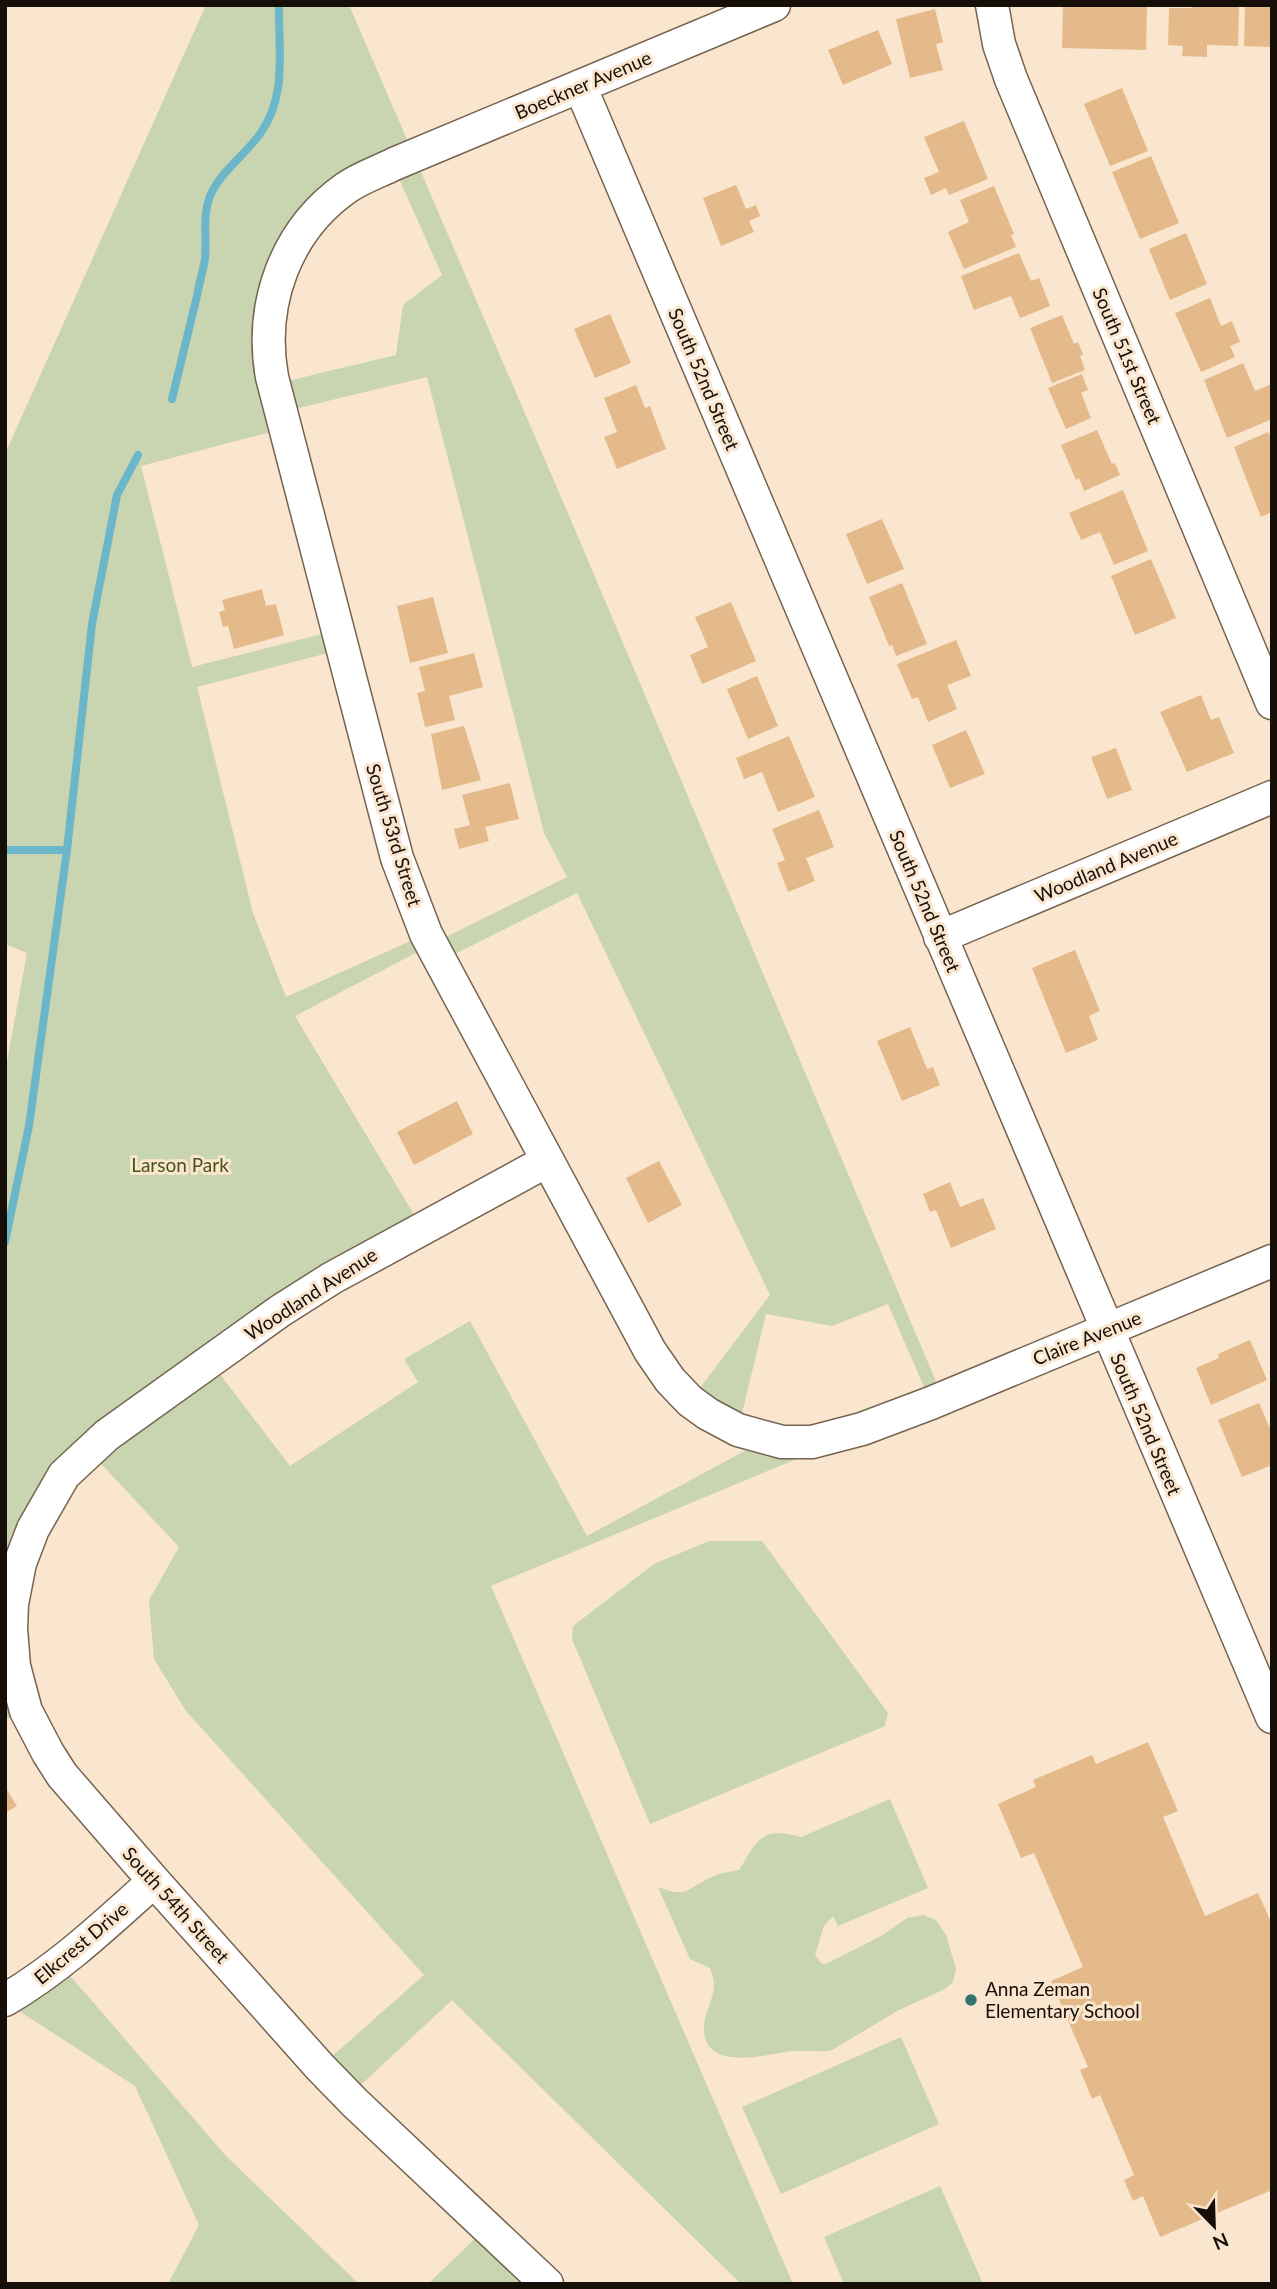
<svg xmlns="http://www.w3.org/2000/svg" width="1277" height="2289" font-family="Lato,sans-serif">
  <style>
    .green { fill: #c9d4b0; fill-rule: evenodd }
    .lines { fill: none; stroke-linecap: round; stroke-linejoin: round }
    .stream { stroke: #6bb6c8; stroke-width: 8 }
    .building { fill: #e4ba8b }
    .street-casing { stroke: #766450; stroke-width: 35 }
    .street { stroke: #fff; stroke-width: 32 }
    .poi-dot { fill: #2d756d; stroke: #fae5ce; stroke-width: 2.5 }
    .labels { text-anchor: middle; stroke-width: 6; stroke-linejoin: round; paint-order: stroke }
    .street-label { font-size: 19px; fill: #160f08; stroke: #fae5ce }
    .park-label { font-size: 19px; fill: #465618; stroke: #fae5ce }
    .poi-label { font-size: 19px; fill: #160f08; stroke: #fae5ce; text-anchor: start }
  </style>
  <rect width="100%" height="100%" fill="#fae5ce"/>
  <path class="green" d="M 206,5 L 349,5 L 567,511 L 943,1398 L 931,1403 L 888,1304 L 832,1326 L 766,1314 L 738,1430 L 690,1401 L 770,1295 L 577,893 L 441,961 L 431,945 L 295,1016 L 422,1228 L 210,1361 L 290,1466 L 418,1382 L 404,1359 L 470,1321 L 587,1536 L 767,1439 L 902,1415 L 491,1586 L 793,2284 L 741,2284 L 452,2000 L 349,2096 L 320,2067 L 424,1975 L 186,1711 L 154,1659 L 149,1600 L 179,1547 L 89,1451 L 25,1548 L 26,1711 L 5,1719 L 5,1072 L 27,953 L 5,944 L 5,454 ZM 393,165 L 442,275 L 403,305 L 396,355 L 275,384 L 299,235 ZM 427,377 L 544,833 L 567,877 L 432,944 L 426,934 L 286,997 L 253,913 L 197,687 L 343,649 L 338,630 L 192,667 L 141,466 L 286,428 L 282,412 Z
    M 709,1541 L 762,1541 L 888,1713 L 885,1726 L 650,1824 L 572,1639 L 573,1626 L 654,1564 Z
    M 890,1799 L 928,1888 L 838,1926 L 833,1916 L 824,1926 L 815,1955 L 822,1964 L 828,1963 L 883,1935 L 907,1918 L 923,1915 L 936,1920 L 946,1935 L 956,1969 L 953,1982 L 945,1989 L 899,2010 L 832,2050 C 819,2053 807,2050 794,2051 C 770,2053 708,2073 704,2032 C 702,2008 722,1995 710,1968 L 690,1959 L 658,1887 C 685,1897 683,1892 706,1880 C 715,1874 728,1872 739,1870 C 758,1840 760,1826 801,1837 Z
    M 60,1964 L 226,2156 L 359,2284 L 168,2284 L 199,2225 L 135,2086 L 5,2002 Z
    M 901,2037 L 939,2124 L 781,2194 L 742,2107 Z
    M 940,2186 L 983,2284 L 844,2284 L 824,2237 Z
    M 487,2227 L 547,2284 L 428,2284 Z"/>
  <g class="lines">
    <path class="stream" d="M 172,399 C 180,365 189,330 197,296 C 199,284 203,271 205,259 C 207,238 202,217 210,196 C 220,172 245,155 260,134 C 288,95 278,49 279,5
      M 5,850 L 67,850
      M 5,1242 L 29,1126 L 67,850 L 92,624 L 117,495 L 138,455"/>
  </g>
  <path class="building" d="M 1063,5 L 1147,6 L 1146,50 L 1062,48 Z
    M 1192,5 L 1239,6 L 1238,46 L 1207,45 L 1207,57 L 1182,56 L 1183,46 L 1168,45 L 1169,8 L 1192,8 Z
    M 1245,7 L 1272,7 L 1272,47 L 1244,46 Z
    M 935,9 L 943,42 L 936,44 L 943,70 L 910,78 L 896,19 Z
    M 878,30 L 892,64 L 843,85 L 828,50 Z
    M 1122,88 L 1148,151 L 1110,166 L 1084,104 Z
    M 964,121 L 988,179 L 949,195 L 946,188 L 931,195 L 924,178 L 939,172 L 924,137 Z
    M 1151,156 L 1179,223 L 1140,239 L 1112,172 Z
    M 736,185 L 746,209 L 756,205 L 760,216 L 749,221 L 754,232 L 721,246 L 703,198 Z
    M 994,186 L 1014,234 L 1011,235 L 1016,247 L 964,269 L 948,232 L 969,222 L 960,200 Z
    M 1186,233 L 1207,284 L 1170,300 L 1149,249 Z
    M 1019,253 L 1031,281 L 1039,278 L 1050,306 L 1020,318 L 1011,296 L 974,310 L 961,276 Z
    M 1210,298 L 1221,326 L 1232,321 L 1240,342 L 1230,346 L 1235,357 L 1201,372 L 1175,313 Z
    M 610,314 L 631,363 L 595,378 L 574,329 Z
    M 1062,315 L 1074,344 L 1078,342 L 1083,354 L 1080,356 L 1085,370 L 1052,383 L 1030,328 Z
    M 1243,363 L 1255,391 L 1272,384 L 1272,419 L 1227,438 L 1204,380 Z
    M 1082,374 L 1088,390 L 1081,393 L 1091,418 L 1066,429 L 1048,388 Z
    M 636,385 L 645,408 L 650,406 L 666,449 L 617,469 L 604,437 L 617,432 L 604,398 Z
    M 1097,430 L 1112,464 L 1115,463 L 1120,475 L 1084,491 L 1079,478 L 1076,480 L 1061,445 Z
    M 1268,432 L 1272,441 L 1272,512 L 1261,517 L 1234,447 Z
    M 1123,490 L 1148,551 L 1114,565 L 1100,532 L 1081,540 L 1069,513 Z
    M 882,519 L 904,569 L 867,584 L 846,534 Z
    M 1151,559 L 1176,618 L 1135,635 L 1111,576 Z
    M 902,583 L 927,644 L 896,656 L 892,645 L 889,646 L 869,597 Z
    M 262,589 L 266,606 L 276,604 L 284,635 L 234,649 L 228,626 L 223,627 L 219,612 L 225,610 L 222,600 Z
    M 433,597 L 448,653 L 410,663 L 397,606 Z
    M 731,602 L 756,661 L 702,684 L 690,655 L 708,647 L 695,617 Z
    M 956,640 L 971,676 L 947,685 L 957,709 L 928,722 L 918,697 L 912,699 L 897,664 Z
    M 474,653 L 483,687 L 449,696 L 455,720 L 425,727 L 417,693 L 425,691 L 419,667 Z
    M 757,676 L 778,726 L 748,739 L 727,689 Z
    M 1201,695 L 1211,720 L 1219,717 L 1234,753 L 1187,772 L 1160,712 Z
    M 464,726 L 481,780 L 442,790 L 431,734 Z
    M 966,730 L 985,774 L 950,788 L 932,745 Z
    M 789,736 L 815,797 L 778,812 L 762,772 L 744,779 L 736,758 Z
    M 1116,748 L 1132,790 L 1107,799 L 1091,757 Z
    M 510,783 L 519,819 L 485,827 L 489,841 L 459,849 L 454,829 L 470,825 L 462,795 Z
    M 819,810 L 834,847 L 806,858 L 815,881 L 788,892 L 777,863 L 785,860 L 772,829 Z
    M 1075,950 L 1100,1011 L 1089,1016 L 1098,1040 L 1066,1053 L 1032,968 Z
    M 910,1027 L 927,1069 L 933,1067 L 940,1085 L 902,1101 L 877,1041 Z
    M 457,1101 L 473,1134 L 414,1165 L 397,1132 Z
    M 659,1161 L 682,1205 L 648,1223 L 626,1178 Z
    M 950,1182 L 960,1207 L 983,1198 L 996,1229 L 951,1248 L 936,1210 L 930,1212 L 923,1194 Z
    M 1250,1340 L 1267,1380 L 1211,1405 L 1196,1368 L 1219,1358 L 1218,1354 Z
    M 1259,1403 L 1272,1433 L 1272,1465 L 1242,1477 L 1218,1420 Z
    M 1148,1742 L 1178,1811 L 1163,1817 L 1205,1916 L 1258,1893 L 1272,1924 L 1272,2190 L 1160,2237 L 1143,2196 L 1133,2201 L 1124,2180 L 1134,2175 L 1100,2095 L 1092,2099 L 1080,2070 L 1088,2067 L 1051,1981 L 1083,1967 L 1034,1853 L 1021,1858 L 998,1804 L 1036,1787 L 1033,1780 L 1092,1755 L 1096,1764 Z
    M 5,1787 L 17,1806 L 5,1813 Z"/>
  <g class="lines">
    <g class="street-casing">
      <path id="street" d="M 774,5 L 394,164 C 378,172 360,178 346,188 C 285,231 259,305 272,377 L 397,858 L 426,934 L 650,1351 L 670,1380 L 690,1401 L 708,1414 L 738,1430 L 782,1442 L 812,1442 L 862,1429 L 931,1403 L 1272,1261
        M 992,5 L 999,44 L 1011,79 L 1272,703
        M 580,86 L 1272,1717
        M 940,937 L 1272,797
        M 547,1161 L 332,1278 L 280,1311 L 107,1435 L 64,1475 L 33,1529 L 20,1563 L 12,1604 L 11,1629 L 14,1666 L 26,1711 L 48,1753 L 62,1775 L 154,1881 L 320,2067 L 355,2103 L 547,2284
        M 5,2000 C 61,1967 106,1924 154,1881"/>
    </g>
    <use href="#street" class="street"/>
  </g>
  <circle class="poi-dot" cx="971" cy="2000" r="7"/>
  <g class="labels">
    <g class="street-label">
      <text transform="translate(583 85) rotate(-23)" y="7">Boeckner Avenue</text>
      <text transform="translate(1127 356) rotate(67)" y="7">South 51st Street</text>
      <text transform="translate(704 379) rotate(67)" y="7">South 52nd Street</text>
      <text transform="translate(394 835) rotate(73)" y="7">South 53rd Street</text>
      <text transform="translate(1106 867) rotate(-23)" y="7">Woodland Avenue</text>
      <text transform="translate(925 901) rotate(67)" y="7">South 52nd Street</text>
      <text transform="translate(311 1294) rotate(-33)" y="7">Woodland Avenue</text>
      <text transform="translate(1087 1338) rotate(-22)" y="7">Claire Avenue</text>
      <text transform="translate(1146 1424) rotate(67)" y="7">South 52nd Street</text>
      <text transform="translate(176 1905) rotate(48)" y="7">South 54th Street</text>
      <text transform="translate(81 1943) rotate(-40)" y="7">Elkcrest Drive</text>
    </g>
    <g class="park-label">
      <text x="180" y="1172">Larson Park</text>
    </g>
    <g class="poi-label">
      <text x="985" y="1996">Anna Zeman<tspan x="985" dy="22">Elementary School</tspan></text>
    </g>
  </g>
  <rect width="1277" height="2289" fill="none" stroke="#160f08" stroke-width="14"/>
  <g transform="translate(1214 2226) rotate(157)" stroke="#fae5ce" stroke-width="5" paint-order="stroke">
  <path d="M0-5L12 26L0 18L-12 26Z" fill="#160f08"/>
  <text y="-10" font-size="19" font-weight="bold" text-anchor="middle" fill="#160f08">N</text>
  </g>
</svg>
